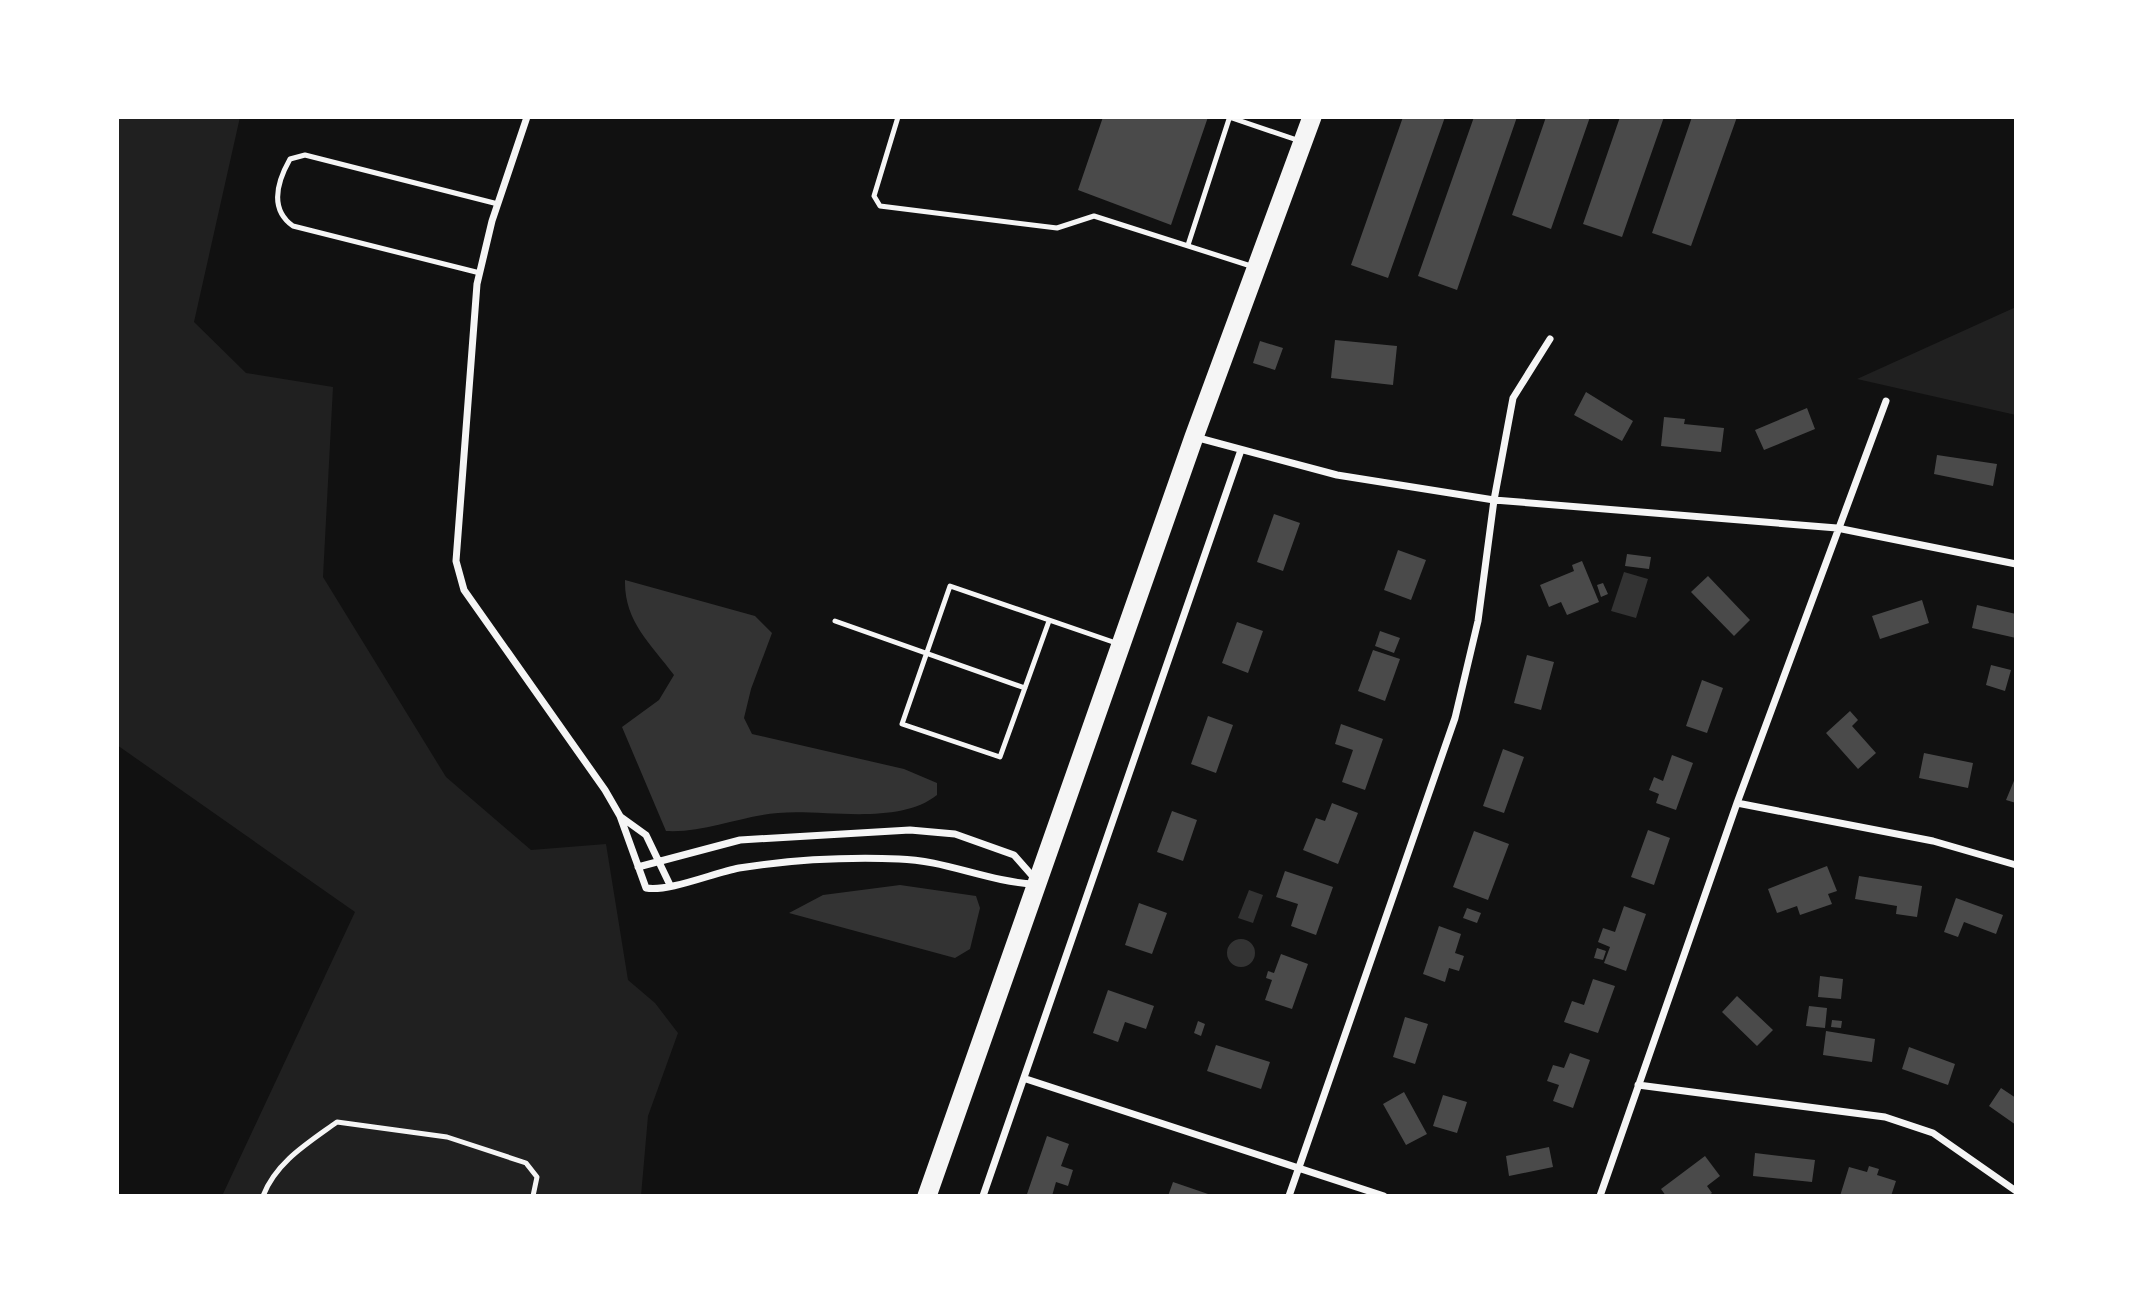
<svg xmlns="http://www.w3.org/2000/svg" width="2133" height="1313" font-family="Inter,sans-serif">
  <style>
    .green { fill: #202020 }
    .water { fill: #333 }
    .building { fill: #4a4a4a }
    .lines { fill: none; stroke-linecap: round; stroke-linejoin: round }
    .service { stroke: #f5f5f5; stroke-width: 5 }
    .minor { stroke: #f5f5f5; stroke-width: 7 }
    .trunk { stroke: #f5f5f5; stroke-width: 19 }
  </style>
  <rect width="100%" height="100%" fill="#111"/>
  <path class="green" d="M 117,117 L 240,117 L 194,322 L 246,373 L 333,387 L 323,577 L 446,777 L 531,850 L 606,844 L 628,980 L 655,1003 L 678,1033 L 648,1116 L 641,1196 L 222,1196 L 355,912 L 117,745 Z
    M 2016,307 L 2016,415 L 1857,379 Z"/>
  <path class="water" d="M 1624,572 L 1648,579 L 1636,618 L 1611,611 Z
    M 625,580 L 755,616 L 772,633 L 751,689 L 744,718 L 752,734 L 904,769 L 937,783 L 937,795 C 898,826 825,809 778,813 C 740,816 705,833 666,831 L 622,727 L 659,700 L 674,675 C 650,643 624,621 625,580 Z
    M 900,885 L 976,896 L 980,908 L 970,949 L 955,958 L 789,913 L 823,895 Z
    M 1249,890 L 1263,895 L 1253,923 L 1238,918 Z
    M1227 953a14 14 0 1 1 28 0a14 14 0 1 1-28 0Z"/>
  <path class="building" d="M 1103,117 L 1208,117 L 1171,225 L 1078,190 Z
    M 1403,117 L 1445,117 L 1388,278 L 1351,265 Z
    M 1474,117 L 1517,117 L 1457,290 L 1418,276 Z
    M 1546,117 L 1590,117 L 1551,229 L 1512,215 Z
    M 1620,117 L 1664,117 L 1622,237 L 1583,224 Z
    M 1692,117 L 1737,117 L 1691,246 L 1652,233 Z
    M 1335,340 L 1397,346 L 1393,385 L 1331,378 Z
    M 1260,341 L 1283,348 L 1275,370 L 1253,363 Z
    M 1586,392 L 1633,421 L 1622,441 L 1574,415 Z
    M 1807,408 L 1815,429 L 1764,450 L 1755,430 Z
    M 1664,417 L 1685,419 L 1684,424 L 1724,428 L 1721,452 L 1661,446 Z
    M 1937,455 L 1997,464 L 1993,486 L 1934,474 Z
    M 1274,514 L 1300,523 L 1283,571 L 1257,562 Z
    M 1398,550 L 1426,560 L 1411,600 L 1384,590 Z
    M 1627,554 L 1651,557 L 1649,569 L 1625,566 Z
    M 1582,561 L 1599,602 L 1567,615 L 1561,602 L 1549,607 L 1540,585 L 1574,571 L 1572,565 Z
    M 1708,576 L 1750,620 L 1734,636 L 1691,592 Z
    M 1603,583 L 1608,594 L 1601,597 L 1597,585 Z
    M 1922,600 L 1929,623 L 1880,639 L 1872,616 Z
    M 1977,605 L 2016,614 L 2016,638 L 1972,628 Z
    M 1237,622 L 1263,631 L 1248,673 L 1222,663 Z
    M 1380,631 L 1400,638 L 1394,653 L 1375,646 Z
    M 1373,650 L 1400,659 L 1385,701 L 1358,691 Z
    M 1527,655 L 1554,662 L 1541,710 L 1514,703 Z
    M 1991,665 L 2011,670 L 2005,691 L 1986,685 Z
    M 1702,680 L 1723,688 L 1707,733 L 1686,726 Z
    M 1850,711 L 1858,720 L 1852,726 L 1876,753 L 1858,769 L 1826,733 Z
    M 1208,716 L 1233,725 L 1216,773 L 1191,764 Z
    M 1341,724 L 1383,739 L 1365,790 L 1342,782 L 1353,750 L 1335,744 Z
    M 1503,749 L 1524,757 L 1504,813 L 1483,806 Z
    M 1924,753 L 1973,763 L 1968,788 L 1919,778 Z
    M 1672,755 L 1693,763 L 1676,810 L 1656,803 L 1659,794 L 1649,790 L 1654,777 L 1663,781 Z
    M 2016,776 L 2016,803 L 2006,800 Z
    M 1332,803 L 1358,813 L 1338,864 L 1303,850 L 1316,818 L 1325,821 Z
    M 1172,811 L 1197,820 L 1183,861 L 1157,852 Z
    M 1648,830 L 1670,838 L 1654,885 L 1631,877 Z
    M 1474,831 L 1509,844 L 1488,900 L 1453,887 Z
    M 1827,866 L 1837,891 L 1828,894 L 1832,904 L 1800,915 L 1797,906 L 1777,913 L 1768,889 Z
    M 1285,871 L 1333,887 L 1316,935 L 1291,926 L 1298,904 L 1276,897 Z
    M 1859,876 L 1922,886 L 1917,917 L 1896,914 L 1897,906 L 1855,899 Z
    M 1956,898 L 2003,915 L 1996,934 L 1964,922 L 1958,937 L 1944,932 Z
    M 1139,903 L 1167,913 L 1152,954 L 1125,945 Z
    M 1624,906 L 1646,914 L 1626,971 L 1604,963 L 1610,947 L 1598,942 L 1603,928 L 1615,932 Z
    M 1467,908 L 1481,913 L 1477,923 L 1463,918 Z
    M 1439,926 L 1461,934 L 1455,953 L 1464,956 L 1459,971 L 1449,968 L 1445,982 L 1423,974 Z
    M 1597,948 L 1606,951 L 1603,960 L 1594,958 Z
    M 1281,954 L 1308,964 L 1292,1009 L 1265,1000 L 1272,980 L 1266,978 L 1268,971 L 1274,973 Z
    M 1820,976 L 1843,979 L 1841,999 L 1818,997 Z
    M 1593,979 L 1615,986 L 1598,1033 L 1564,1022 L 1572,1001 L 1584,1005 Z
    M 1108,990 L 1154,1006 L 1146,1029 L 1125,1022 L 1118,1042 L 1093,1033 Z
    M 1737,996 L 1773,1030 L 1757,1046 L 1722,1012 Z
    M 1809,1006 L 1827,1008 L 1825,1028 L 1806,1026 Z
    M 1405,1017 L 1428,1024 L 1415,1064 L 1393,1057 Z
    M 1832,1020 L 1842,1021 L 1841,1028 L 1831,1027 Z
    M 1198,1021 L 1205,1024 L 1201,1036 L 1194,1033 Z
    M 1826,1031 L 1875,1039 L 1872,1062 L 1823,1055 Z
    M 1216,1045 L 1270,1062 L 1261,1089 L 1207,1071 Z
    M 1909,1047 L 1955,1064 L 1948,1085 L 1902,1069 Z
    M 1570,1053 L 1590,1060 L 1573,1108 L 1553,1101 L 1559,1085 L 1547,1081 L 1553,1065 L 1564,1068 Z
    M 2001,1088 L 2016,1098 L 2016,1125 L 1989,1106 Z
    M 1404,1092 L 1427,1134 L 1406,1145 L 1383,1104 Z
    M 1443,1095 L 1467,1102 L 1457,1133 L 1433,1126 Z
    M 1047,1136 L 1069,1144 L 1061,1166 L 1073,1170 L 1068,1186 L 1056,1182 L 1052,1196 L 1033,1196 L 1027,1194 Z
    M 1549,1147 L 1553,1167 L 1509,1176 L 1506,1156 Z
    M 1755,1153 L 1815,1160 L 1812,1182 L 1753,1176 Z
    M 1705,1156 L 1720,1176 L 1707,1186 L 1712,1193 L 1708,1196 L 1666,1196 L 1661,1189 Z
    M 1869,1166 L 1879,1169 L 1877,1175 L 1896,1181 L 1891,1196 L 1840,1196 L 1849,1167 L 1867,1172 Z
    M 1173,1182 L 1211,1195 L 1211,1196 L 1168,1196 Z"/>
  <g class="lines">
    <path class="service" d="M 898,117 L 874,196 L 880,206 L 1057,228 L 1094,216 L 1254,267
      M 1229,117 L 1300,141
      M 1188,245 L 1229,119
      M 480,273 L 293,226 C 269,209 277,182 290,159 L 305,155 L 498,204
      M 835,621 L 1025,688
      M 1049,621 L 1000,757 L 902,724 L 950,586 L 1116,643
      M 263,1196 C 276,1162 308,1143 337,1122 L 447,1137 L 526,1163 L 537,1177 L 533,1196"/>
    <path class="minor" d="M 527,117 L 492,221 L 477,284 L 456,561 L 464,590 L 605,790 L 620,816 L 646,888 C 669,892 713,873 739,868 C 790,860 847,857 899,859 C 945,860 988,882 1035,884
      M 1195,437 L 1337,475 L 1494,500 L 1837,528 L 2016,564
      M 1737,803 L 1933,841 L 2016,865
      M 621,817 L 646,835 L 670,885
      M 638,867 L 740,840 L 910,830 L 955,834 L 1014,855 L 1036,880
      M 1026,1079 L 1384,1196
      M 1638,1085 L 1885,1117 L 1933,1133 L 2016,1191
      M 983,1196 L 1241,450
      M 1289,1196 L 1455,718 L 1478,621 L 1494,500 L 1513,398 L 1550,339
      M 1600,1196 L 1737,803 L 1886,401"/>
    <path class="trunk" d="M 927,1196 L 1194,437 L 1312,117"/>
  </g>
  <rect width="2133" height="1313" fill="none" stroke="#ffffff" stroke-width="238"/>
</svg>
